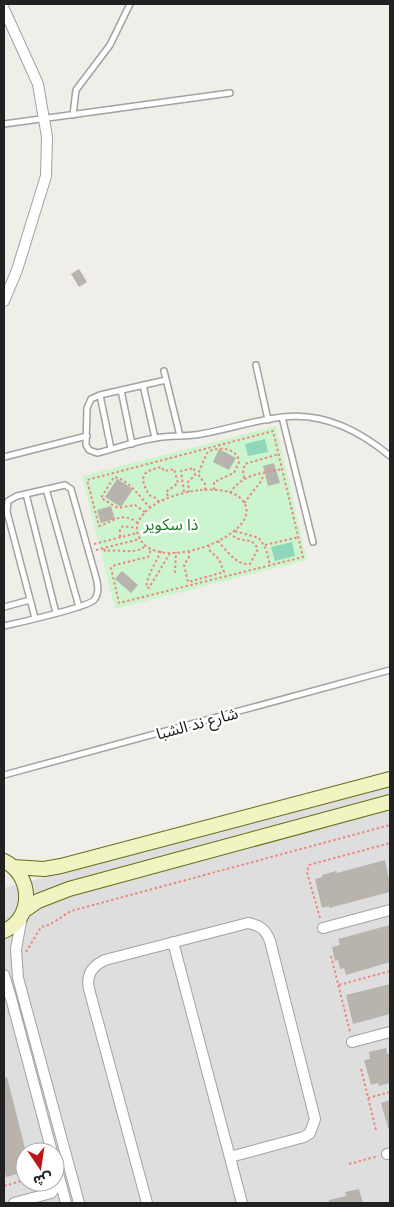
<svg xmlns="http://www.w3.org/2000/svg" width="394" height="1207" font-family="Montserrat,'Noto Sans Arabic',sans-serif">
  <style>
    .residential { fill: #dfdede; fill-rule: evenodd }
    .park { fill: #cbf4cf }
    .pitch { fill: #90d6ba }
    .building { fill: #b9b3ae }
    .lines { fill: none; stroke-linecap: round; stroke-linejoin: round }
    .lane-casing { stroke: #a2a2a2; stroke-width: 8 }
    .street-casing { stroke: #a2a2a2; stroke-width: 12 }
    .secondary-casing { stroke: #646e12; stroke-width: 16 }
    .path { stroke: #eb897f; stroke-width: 2; stroke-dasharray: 2.5 2.5; stroke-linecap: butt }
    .lane { stroke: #fff; stroke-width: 5 }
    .street { stroke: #fff; stroke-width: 10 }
    .secondary { stroke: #f1f3c3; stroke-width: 14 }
    .labels { text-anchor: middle; stroke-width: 5; stroke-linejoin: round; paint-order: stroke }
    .park-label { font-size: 16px; fill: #197520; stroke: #fff }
    .street-label { font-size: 16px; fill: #212121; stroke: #fff }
  </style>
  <rect width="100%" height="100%" fill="#f0eee9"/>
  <path class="residential" d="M 390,785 L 390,1203 L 4,1203 L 4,888 ZM 25,1152 L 55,1152 L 55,1182 L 25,1182 Z"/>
  <path class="park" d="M 276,426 L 307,560 L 115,609 L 82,476 Z"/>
  <path class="pitch" d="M 265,439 L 268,452 L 248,456 L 245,444 Z
    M 292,542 L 295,556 L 275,561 L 271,547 Z"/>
  <path class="building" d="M 79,269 L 87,282 L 79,287 L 71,274 Z
    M 219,449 L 236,458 L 229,470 L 213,462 Z
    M 274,463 L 280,483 L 268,486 L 263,466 Z
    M 117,479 L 133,489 L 121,507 L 105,497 Z
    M 111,506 L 115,519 L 101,523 L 97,510 Z
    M 122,571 L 138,585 L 131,593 L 115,579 Z
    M 385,860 L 390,884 L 390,892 L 329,908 L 329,906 L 322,908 L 315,879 L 322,877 L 322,875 L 336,871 L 337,873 Z
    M 390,925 L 390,962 L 346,975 L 344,968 L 340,969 L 338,960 L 335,961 L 332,947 L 340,945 L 338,939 Z
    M 390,984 L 390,1014 L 353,1024 L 346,995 Z
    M 386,1048 L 387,1054 L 390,1054 L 390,1083 L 379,1086 L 378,1083 L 371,1085 L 364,1060 L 370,1059 L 369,1052 Z
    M 7,1077 L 26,1152 L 25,1152 L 25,1172 L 6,1177 L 4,1169 L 4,1078 Z
    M 390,1100 L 390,1128 L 388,1128 L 381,1103 Z
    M 359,1189 L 363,1203 L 329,1203 L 329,1200 L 346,1196 L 345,1192 Z"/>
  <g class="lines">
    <g class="lane-casing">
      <path id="lane" d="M 73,115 L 76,90 L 110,45 L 130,4
        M 4,124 L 230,93
        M 256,365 L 268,420
        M 164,371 L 180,436
        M 166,380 L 100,395 L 91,399 L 87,408 L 86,445 L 89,450 L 97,453 C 117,448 136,441 156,438 C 171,435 186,437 201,434 C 229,429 255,420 283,417 C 324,412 360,431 390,456
        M 143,385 L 155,438
        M 121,390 L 132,444
        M 100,395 L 111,449
        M 282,417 L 313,542
        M 4,457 L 87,436
        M 46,489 L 79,607
        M 26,494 L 56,613
        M 4,607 L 30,600
        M 4,626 C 18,623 88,607 94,600 C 99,594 98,588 97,581 L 71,489 L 65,485 L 17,496 L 8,501 L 7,512 L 35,618
        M 4,775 L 390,670"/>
    </g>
    <g class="street-casing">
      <path id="street" d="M 4,9 L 38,84 L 47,137 L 46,176 L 17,270 L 4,301
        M 22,916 L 16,949 L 18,978 L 79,1203
        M 323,928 L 390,910
        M 173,942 L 242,1203
        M 4,975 L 11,998 L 52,1152
        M 352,1042 L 390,1032
        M 387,1154 L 390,1153
        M 55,1162 L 66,1203
        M 14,1203 L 51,1193 L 60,1182
        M 147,1203 L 89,989 C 86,975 92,966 105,960 L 248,923 C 260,925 266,930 270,941 L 315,1119 L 310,1133 L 304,1137 L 230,1157"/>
    </g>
    <g class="secondary-casing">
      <path id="secondary" d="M 4,861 C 33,875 34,918 4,931
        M 13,867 L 44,869 L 61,866 L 390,779
        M 25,910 L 38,901 L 69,889 L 390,802"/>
    </g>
    <path class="path" d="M 244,478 L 243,471 L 245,464 L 279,454
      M 200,490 C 214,489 234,489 243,501 C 268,533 156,577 139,537 C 135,529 137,522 142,516 C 155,499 180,493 200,490 Z
      M 205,490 L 205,484 L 198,474 L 207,453 L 212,450 C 222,447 238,449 239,462 L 234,473 L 214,482 L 214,490
      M 184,492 L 181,471 L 194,468 L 195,475 L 188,482 L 189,492
      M 230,493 C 243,473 261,474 282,469
      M 159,502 L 156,498 L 149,495 C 139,477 141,471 162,467 L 164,471 L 174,469 L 178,483 L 166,492 L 169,498
      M 244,503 L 262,480 L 263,474
      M 145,512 L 135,505 L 118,508 L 101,498 L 114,477 C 131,481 138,496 150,507
      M 138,523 C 121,511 116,521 99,526 L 87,480 L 273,431 L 303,557 L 119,603 L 111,568 L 115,565 L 148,557 L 151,549
      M 235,531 L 259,538 L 266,549 L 270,565
      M 120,537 L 120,530 L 123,526 L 137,528
      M 218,541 C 226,550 237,566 250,564 L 258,549 C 251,535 242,545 231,534
      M 94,544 L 137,533
      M 265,545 L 299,537
      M 104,549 L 105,551 C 119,549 136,555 145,546
      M 96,550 L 140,539
      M 161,551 L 150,573 L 146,586 L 149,588 L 170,553
      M 189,551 L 189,557 L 184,565 L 188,582 L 224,572 L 219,559 L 210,551 L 209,546
      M 175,573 L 176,552
      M 320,918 L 307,872 L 309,865 L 390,843
      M 26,952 L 41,927 L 49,925 L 71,911 L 390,825
      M 331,956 L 350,1032
      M 339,985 L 390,971
      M 361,1069 L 376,1130
      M 368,1098 L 390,1092
      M 349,1164 L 378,1156
      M 4,1186 L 25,1180"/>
    <use href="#lane" class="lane"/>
    <use href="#street" class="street"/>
    <use href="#secondary" class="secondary"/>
  </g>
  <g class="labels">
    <g class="park-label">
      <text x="171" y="530">ذا سكوير</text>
    </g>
    <g class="street-label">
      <text transform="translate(197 723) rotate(-15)" y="6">شارع ند الشبا</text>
    </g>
  </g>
  <rect width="394" height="1207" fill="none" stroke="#212121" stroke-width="10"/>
  <g transform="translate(40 1167) rotate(167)"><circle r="24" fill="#ffffff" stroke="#a6a6a6"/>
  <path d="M0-4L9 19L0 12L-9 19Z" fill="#bb1718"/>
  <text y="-8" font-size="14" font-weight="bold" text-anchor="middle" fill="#212121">ش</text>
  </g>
</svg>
